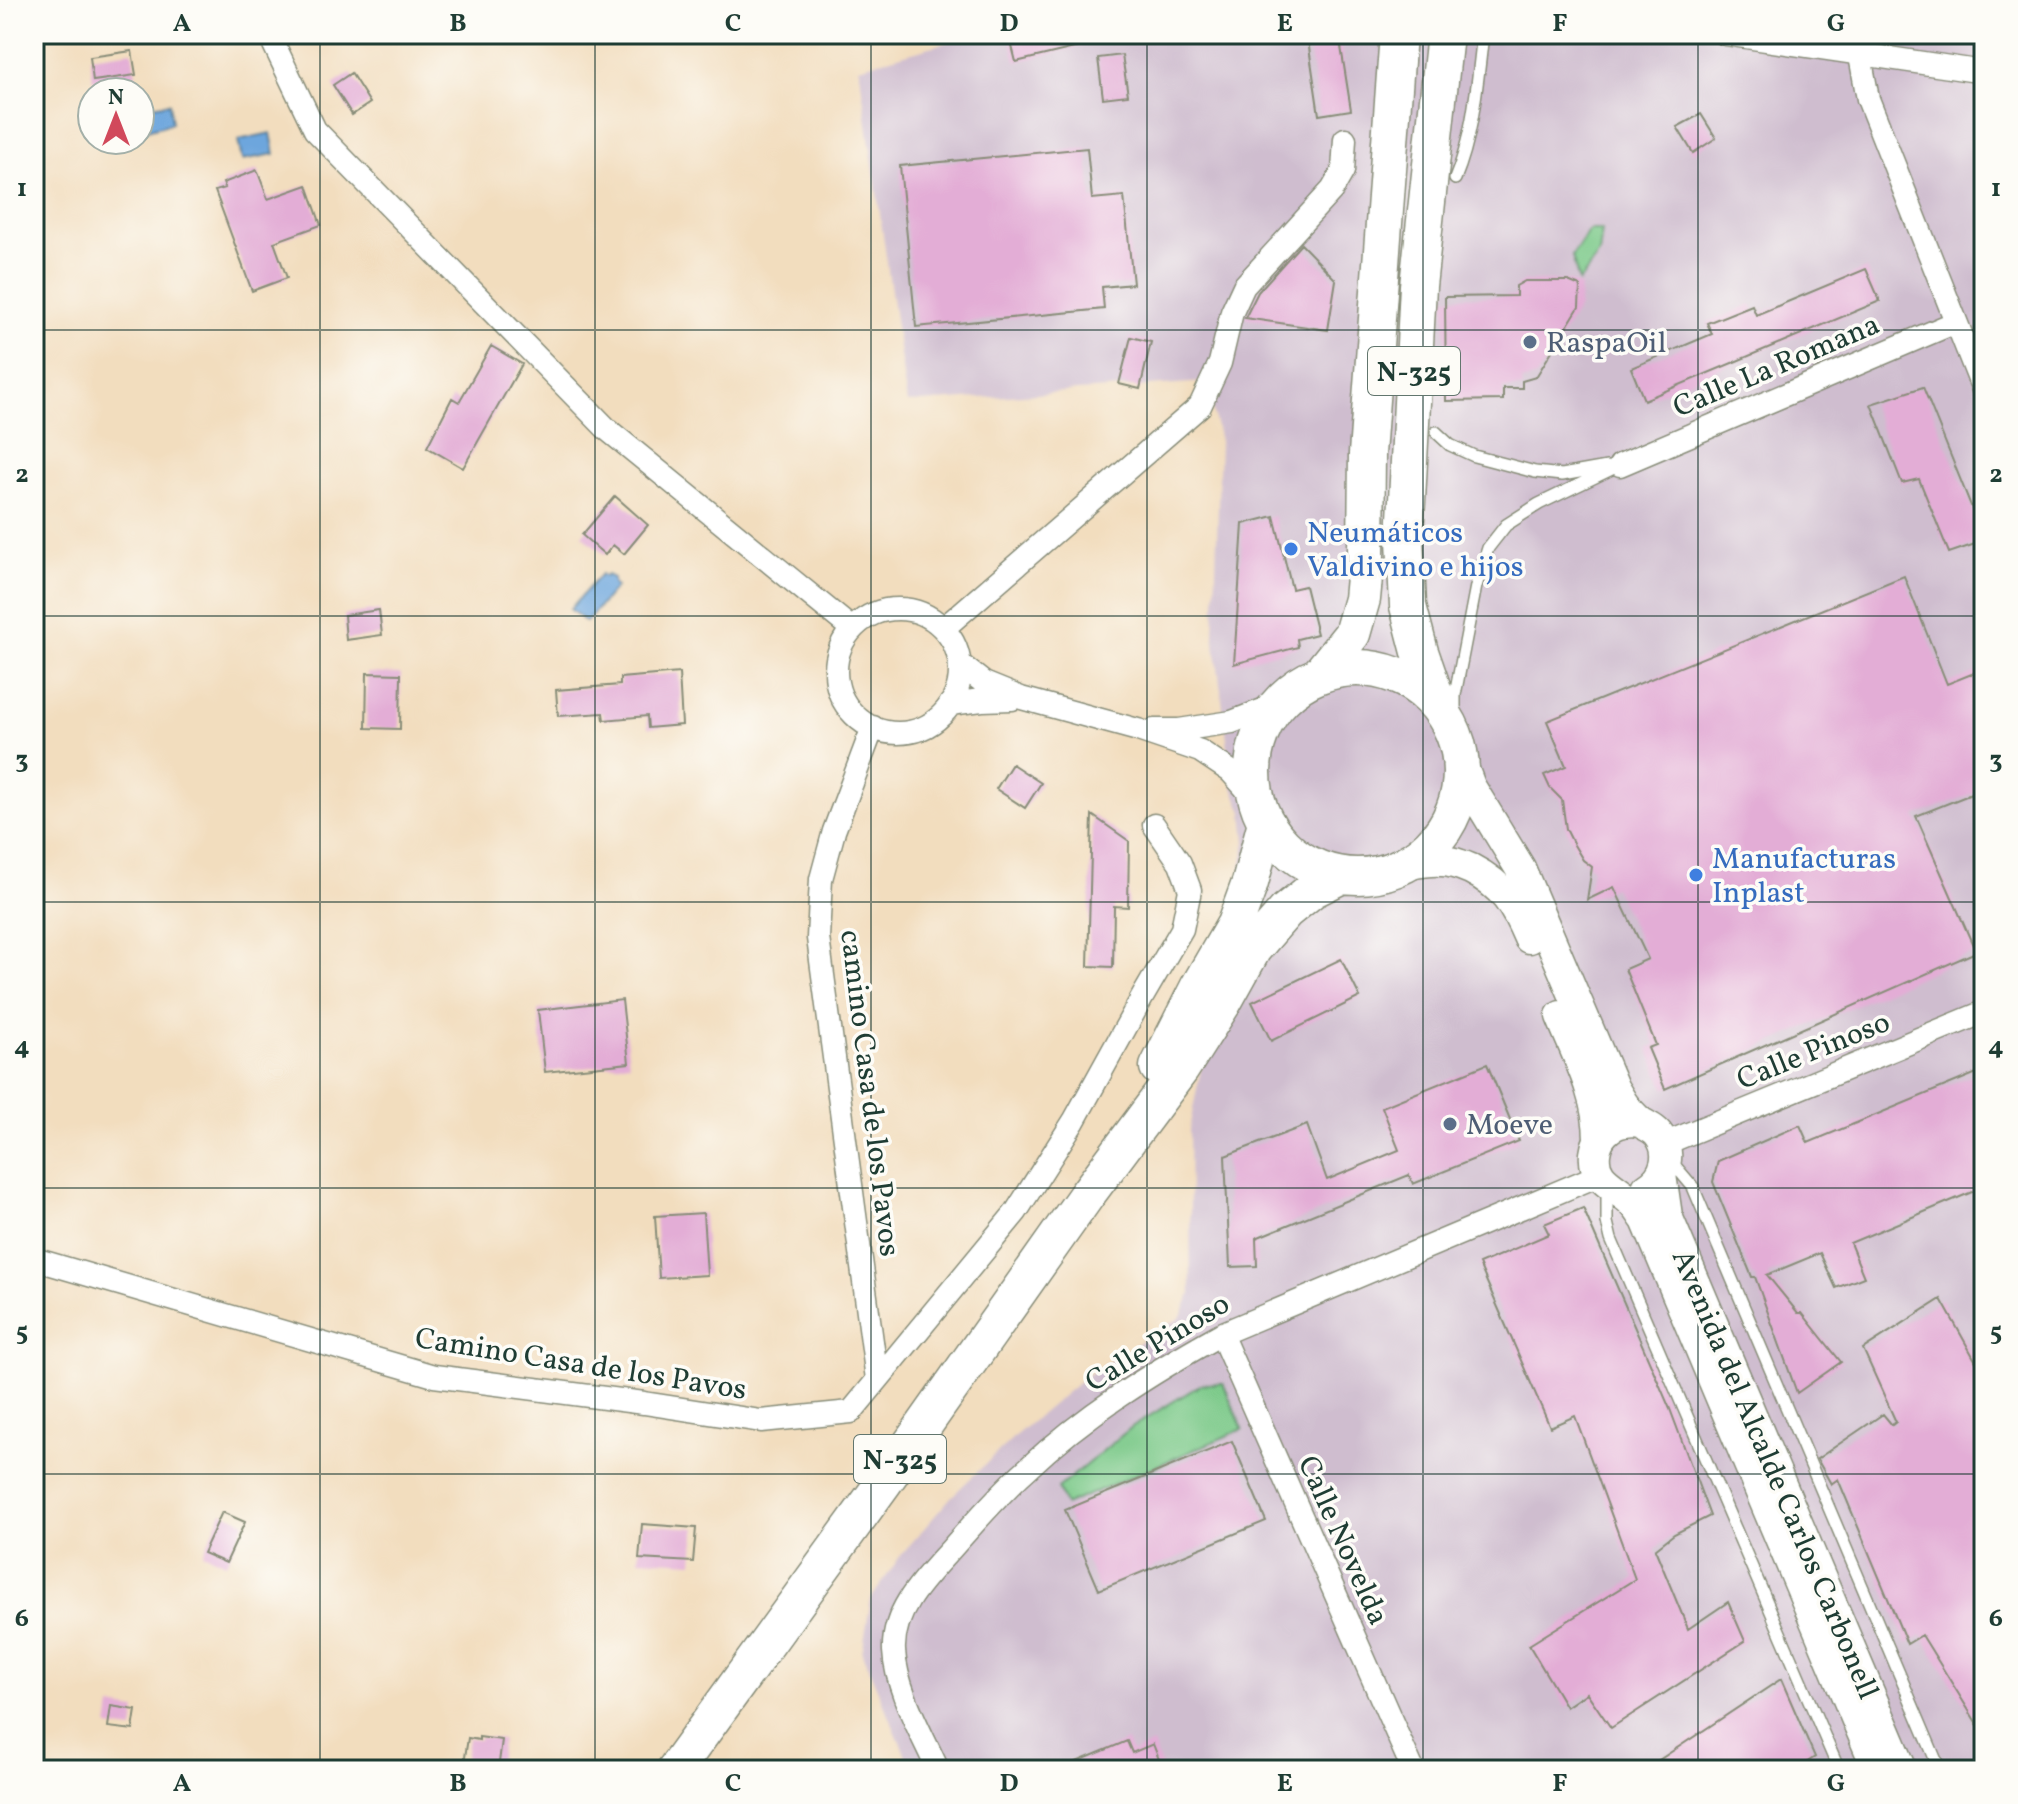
<svg xmlns="http://www.w3.org/2000/svg" width="2018" height="1804" font-family="Vollkorn,serif">
  <style>
    .industrial { fill: #cfbdcf }
    .green { fill: #7bc989; stroke: #4d835e; stroke-width: 2 }
    .water { fill: #6da6dd; stroke: #467288; stroke-width: 2 }
    .building { fill: #e3add6 }
    .lines { fill: none; stroke-linecap: round; stroke-linejoin: round }
    .service-casing { stroke: #888d79; stroke-width: 14 }
    .minor-casing { stroke: #888d79; stroke-width: 25 }
    .secondary-casing { stroke: #888d79; stroke-width: 33 }
    .trunk-casing { stroke: #888d79; stroke-width: 39 }
    .service { stroke: #fff; stroke-width: 11 }
    .minor { stroke: #fff; stroke-width: 22 }
    .secondary { stroke: #fff; stroke-width: 30 }
    .trunk { stroke: #fff; stroke-width: 36 }
    .grid { fill: none; stroke: #1f3d34; stroke-width: 2; stroke-opacity: 0.55 }
    .service-dot { fill: #5c6f8a; stroke: #fdfcf7; stroke-width: 3 }
    .shop-dot { fill: #3f7fe0; stroke: #fdfcf7; stroke-width: 3 }
    .labels { text-anchor: middle; stroke-width: 7; stroke-linejoin: round; paint-order: stroke }
    .shield { fill: #fdfcf7; stroke: #62766e; stroke-width: 2 }
    .shield-label { font-size: 28px; font-weight: bold; fill: #1f3d34 }
    .service-label { font-size: 30px; fill: #4e5e75; stroke: #fdfcf7; text-anchor: start }
    .street-label { font-size: 30px; fill: #1f3d34; stroke: #fdfcf7 }
    .shop-label { font-size: 30px; fill: #366cbe; stroke: #fdfcf7; text-anchor: start }
    .neatline { fill: none; stroke: #1f3d34; stroke-width: 3 }
    .grid-label { font-size: 26px; text-anchor: middle; font-weight: bold; fill: #1f3d34 }
  </style>
  <rect width="100%" height="100%" fill="#fdfcf7"/>
  <filter id="ink" filterUnits="userSpaceOnUse"><feTurbulence type="fractalNoise" baseFrequency=".0125" numOctaves="2"/><feDisplacementMap in="SourceGraphic" scale="16" xChannelSelector="R" yChannelSelector="G"/><feConvolveMatrix kernelMatrix="1 2 1 2 8 2 1 2 1" color-interpolation-filters="sRGB"/></filter>
  <filter id="wash" filterUnits="userSpaceOnUse"><feTurbulence type="fractalNoise" baseFrequency=".006" numOctaves="4" result="noise"/><feDisplacementMap in="SourceGraphic" scale="32" xChannelSelector="R" yChannelSelector="G"/><feGaussianBlur stdDeviation="1.8" result="paint"/><feColorMatrix in="noise" values="0 0 0 0 0 0 0 0 0 0 0 0 0 0 0 0 0 1.4 0 .05"/><feComposite in="paint" operator="in"/></filter>
  <g filter="url(#wash)">
    <rect width="100%" height="100%" fill="#f2ddbe"/>
    <path class="industrial" d="M 976,34 L 1984,34 L 1984,1770 L 912,1770 L 862,1653 L 871,1599 L 901,1555 L 952,1496 L 1017,1434 L 1085,1377 L 1147,1337 L 1180,1318 L 1191,1294 L 1189,1129 L 1246,842 L 1243,812 L 1233,788 L 1214,635 L 1220,441 L 1206,382 L 907,403 L 859,67 Z"/>
    <path class="green" d="M 1589,230 L 1602,230 L 1599,254 L 1579,282 L 1572,256 Z
      M 1223,1383 L 1243,1429 L 1065,1505 L 1058,1488 L 1133,1426 L 1202,1384 Z"/>
    <path class="water" d="M 169,103 L 172,123 L 140,132 L 140,108 Z
      M 271,133 L 275,154 L 242,160 L 238,140 Z
      M 601,574 L 604,577 L 607,575 L 613,578 L 613,584 L 616,587 L 586,622 L 570,609 Z"/>
    <g id="blocks">
      <path class="building" d="M 1027,34 L 1094,34 L 1095,43 L 1016,62 L 1010,38 Z
        M 1307,34 L 1339,34 L 1351,110 L 1319,115 Z
        M 132,51 L 136,75 L 93,81 L 90,57 Z
        M 1122,55 L 1128,95 L 1103,98 L 1098,58 Z
        M 351,73 L 370,103 L 352,115 L 333,85 Z
        M 1701,114 L 1716,138 L 1693,153 L 1677,127 Z
        M 1087,148 L 1092,199 L 1124,196 L 1133,284 L 1102,287 L 1104,309 L 916,327 L 900,166 Z
        M 257,170 L 268,199 L 307,185 L 321,225 L 274,242 L 287,278 L 252,291 L 215,191 L 225,188 L 223,183 Z
        M 1301,244 L 1336,280 L 1328,330 L 1245,318 L 1258,292 Z
        M 1866,269 L 1880,301 L 1644,400 L 1631,368 L 1712,334 L 1707,323 L 1752,305 L 1756,315 Z
        M 1525,281 L 1568,281 L 1580,286 L 1579,307 L 1536,377 L 1522,381 L 1522,388 L 1503,388 L 1503,400 L 1446,401 L 1445,297 L 1516,296 L 1516,286 Z
        M 1131,337 L 1151,342 L 1140,389 L 1119,384 Z
        M 491,346 L 522,364 L 463,468 L 427,447 L 452,398 L 459,402 Z
        M 1923,387 L 1984,538 L 1984,541 L 1949,553 L 1919,479 L 1902,483 L 1871,404 Z
        M 615,496 L 648,525 L 624,554 L 613,545 L 605,555 L 582,535 Z
        M 1274,516 L 1292,589 L 1305,586 L 1317,634 L 1297,639 L 1298,647 L 1234,664 L 1243,524 Z
        M 1904,576 L 1947,684 L 1984,669 L 1984,789 L 1916,816 L 1976,952 L 1665,1089 L 1648,1048 L 1656,1045 L 1625,969 L 1648,959 L 1614,887 L 1587,900 L 1592,867 L 1583,860 L 1574,845 L 1566,829 L 1562,800 L 1550,788 L 1544,775 L 1566,766 L 1547,721 Z
        M 379,610 L 382,635 L 346,640 L 344,615 Z
        M 367,673 L 401,674 L 400,729 L 366,728 Z
        M 679,673 L 682,725 L 648,728 L 647,716 L 604,720 L 603,713 L 558,716 L 556,690 L 620,685 L 620,678 Z
        M 1012,764 L 1041,783 L 1025,808 L 996,789 Z
        M 1092,815 L 1129,841 L 1128,907 L 1114,906 L 1113,967 L 1088,966 Z
        M 1341,959 L 1360,997 L 1271,1041 L 1252,1002 Z
        M 622,1000 L 629,1063 L 545,1072 L 538,1010 Z
        M 1487,1064 L 1519,1141 L 1413,1184 L 1409,1175 L 1256,1238 L 1257,1266 L 1230,1267 L 1225,1156 L 1307,1125 L 1327,1180 L 1399,1150 L 1382,1107 Z
        M 1984,1070 L 1984,1187 L 1850,1243 L 1864,1277 L 1836,1288 L 1820,1253 L 1767,1275 L 1798,1313 L 1802,1313 L 1841,1362 L 1797,1393 L 1755,1277 L 1752,1277 L 1713,1182 L 1718,1161 L 1800,1125 L 1808,1143 Z
        M 1583,1208 L 1670,1409 L 1710,1516 L 1674,1534 L 1655,1549 L 1688,1629 L 1728,1602 L 1745,1641 L 1611,1728 L 1587,1693 L 1566,1707 L 1529,1645 L 1635,1579 L 1575,1416 L 1550,1427 L 1479,1264 L 1549,1234 L 1544,1224 Z
        M 703,1213 L 707,1275 L 659,1278 L 655,1216 Z
        M 1941,1299 L 1984,1376 L 1984,1735 L 1922,1635 L 1907,1644 L 1838,1479 L 1831,1484 L 1817,1459 L 1883,1414 L 1892,1425 L 1896,1422 L 1863,1349 Z
        M 1232,1441 L 1266,1521 L 1099,1590 L 1065,1510 Z
        M 222,1512 L 245,1522 L 226,1563 L 203,1553 Z
        M 642,1524 L 696,1528 L 693,1562 L 639,1559 Z
        M 1781,1679 L 1815,1757 L 1795,1770 L 1644,1770 Z
        M 111,1706 L 136,1710 L 133,1730 L 108,1727 Z
        M 479,1737 L 502,1740 L 498,1770 L 463,1770 L 468,1738 L 479,1740 Z
        M 1127,1741 L 1132,1753 L 1153,1744 L 1163,1770 L 1057,1770 Z"/>
    </g>
  </g>
  <g filter="url(#ink)">
    <use href="#blocks" fill-opacity="0" stroke="#888d79" stroke-width="2"/>
    <g class="lines">
      <g class="service-casing">
        <path id="service" d="M 1455,179 C 1474,133 1477,83 1483,34
          M 1436,432 L 1450,445 L 1474,456 L 1535,472 L 1562,475 L 1607,467
          M 1459,742 L 1455,717 L 1455,695 L 1476,586 L 1488,548 L 1506,525 L 1539,504 L 1620,465
          M 1671,1161 L 1693,1187 L 1940,1770
          M 1607,1190 L 1607,1222 L 1611,1239 L 1839,1770"/>
      </g>
      <g class="minor-casing">
        <path id="minor" d="M 269,34 L 315,130 L 608,430 L 852,629
          M 1725,34 L 1984,72
          M 1856,34 L 1868,99 L 1984,392
          M 1620,465 L 1956,322
          M836 671a62 62 0 1 1 124 0a62 62 0 1 1-124 0Z
          M 944,628 L 1200,406 L 1220,363 L 1232,312 L 1244,286 L 1332,190 L 1343,171 L 1345,139
          M 960,664 L 984,683 L 1021,698 L 1138,730 L 1200,751 L 1230,771 L 1256,800
          M 950,704 L 982,700 L 1012,699
          M 873,727 L 834,831 L 821,879 L 818,938 L 877,1379
          M 1154,730 L 1179,730 L 1232,722 L 1273,706
          M 1664,1144 L 1984,1012
          M 34,1259 L 434,1376 L 644,1403 L 761,1421 L 851,1412 L 1016,1212 L 1074,1121 L 1143,996 L 1182,929 L 1190,890 L 1180,863 L 1154,825
          M 1221,1334 L 1413,1770
          M 938,1770 C 922,1734 896,1690 894,1651 C 892,1609 926,1577 952,1548 C 976,1521 1000,1493 1027,1469 C 1084,1415 1153,1372 1221,1334 L 1599,1175"/>
      </g>
      <g class="secondary-casing">
        <path id="secondary" d="M 1461,762 L 1470,786 L 1520,868 L 1614,1089 C 1619,1096 1622,1104 1628,1110 C 1633,1115 1637,1120 1642,1123 C 1648,1127 1653,1128 1658,1134 C 1673,1152 1666,1177 1647,1188
          M 1404,865 C 1416,863 1429,860 1441,861 C 1452,861 1461,865 1471,869 C 1504,886 1515,905 1529,938
          M 1561,1016 C 1577,1056 1599,1095 1599,1139
          M 1640,1122 C 1627,1120 1615,1122 1605,1132 C 1599,1138 1596,1145 1595,1154 C 1592,1183 1620,1187 1635,1205 C 1639,1209 1642,1215 1646,1220 L 1878,1770
          M 1661,1175 L 1667,1216 L 1902,1770"/>
      </g>
      <g class="trunk-casing">
        <path id="trunk" d="M1253 772a104 104 0 1 1 208 0a104 104 0 1 1-208 0Z
          M 1319,675 L 1352,634 L 1362,599 L 1366,556 L 1367,454 L 1398,34
          M 1438,704 L 1420,652 L 1408,606 L 1405,539 L 1418,286 L 1445,34
          M 1158,1067 L 1199,986 L 1235,924 L 1250,883 L 1266,822
          M 675,1770 L 884,1482 L 1086,1196 L 1181,1069 L 1223,1003 L 1253,949 L 1286,911 L 1312,890 L 1342,875"/>
      </g>
      <use href="#service" class="service"/>
      <use href="#minor" class="minor"/>
      <use href="#secondary" class="secondary"/>
      <use href="#trunk" class="trunk"/>
    </g>
  </g>
  <path class="grid" d="M 320,34 L 320,1770M 595,34 L 595,1770M 871,34 L 871,1770M 1147,34 L 1147,1770M 1423,34 L 1423,1770M 1698,34 L 1698,1770M 34,330 L 1984,330M 34,616 L 1984,616M 34,902 L 1984,902M 34,1188 L 1984,1188M 34,1474 L 1984,1474"/>
  <g class="service-dot">
    <circle cx="1530" cy="342" r="8"/>
    <circle cx="1450" cy="1124" r="8"/>
  </g>
  <g class="shop-dot">
    <circle cx="1291" cy="549" r="8"/>
    <circle cx="1696" cy="875" r="8"/>
  </g>
  <g class="labels">
    <g class="shield">
      <rect x="1368" y="347" width="92" height="48" rx="6"/>
      <rect x="854" y="1435" width="92" height="48" rx="6"/>
    </g>
    <g class="shield-label">
      <text x="1414" y="381">N-325</text>
      <text x="900" y="1469">N-325</text>
    </g>
    <g class="service-label">
      <text x="1546" y="352">RaspaOil</text>
      <text x="1466" y="1134">Moeve</text>
    </g>
    <g class="street-label">
      <text transform="translate(1776 365) rotate(-23)" y="10">Calle La Romana</text>
      <text transform="translate(1813 1050) rotate(-22)" y="10">Calle Pinoso</text>
      <text transform="translate(871 1093) rotate(83)" y="10">camino Casa de los Pavos</text>
      <text transform="translate(1157 1342) rotate(-31)" y="10">Calle Pinoso</text>
      <text transform="translate(581 1363) rotate(9)" y="10">Camino Casa de los Pavos</text>
      <text transform="translate(1776 1474) rotate(67)" y="10">Avenida del Alcalde Carlos Carbonell</text>
      <text transform="translate(1344 1540) rotate(66)" y="10">Calle Novelda</text>
    </g>
    <g class="shop-label">
      <text x="1307" y="542">Neumáticos<tspan x="1307" dy="34">Valdivino e hijos</tspan></text>
      <text x="1712" y="868">Manufacturas<tspan x="1712" dy="34">Inplast</tspan></text>
    </g>
  </g>
  <rect width="2018" height="1804" fill="none" stroke="#fdfcf7" stroke-width="88"/>
  <g transform="translate(116 116)"><circle r="38" fill="#fdfcf7" stroke="#a4b0a9" stroke-width="2"/>
  <path d="M0-6L14 30L0 20L-14 30Z" fill="#d1495b"/>
  <text y="-12" font-size="22" font-weight="bold" text-anchor="middle" fill="#1f3d34">N</text>
  </g>
  <rect x="44" y="44" width="1930" height="1716" class="neatline"/>
  <g class="grid-label">
    <text x="182" y="31">A</text>
    <text x="458" y="31">B</text>
    <text x="733" y="31">C</text>
    <text x="1009" y="31">D</text>
    <text x="1285" y="31">E</text>
    <text x="1560" y="31">F</text>
    <text x="1836" y="31">G</text>
    <text x="22" y="196">1</text>
    <text x="1996" y="196">1</text>
    <text x="22" y="482">2</text>
    <text x="1996" y="482">2</text>
    <text x="22" y="768">3</text>
    <text x="1996" y="768">3</text>
    <text x="22" y="1054">4</text>
    <text x="1996" y="1054">4</text>
    <text x="22" y="1340">5</text>
    <text x="1996" y="1340">5</text>
    <text x="22" y="1626">6</text>
    <text x="1996" y="1626">6</text>
    <text x="182" y="1791">A</text>
    <text x="458" y="1791">B</text>
    <text x="733" y="1791">C</text>
    <text x="1009" y="1791">D</text>
    <text x="1285" y="1791">E</text>
    <text x="1560" y="1791">F</text>
    <text x="1836" y="1791">G</text>
  </g>
</svg>
